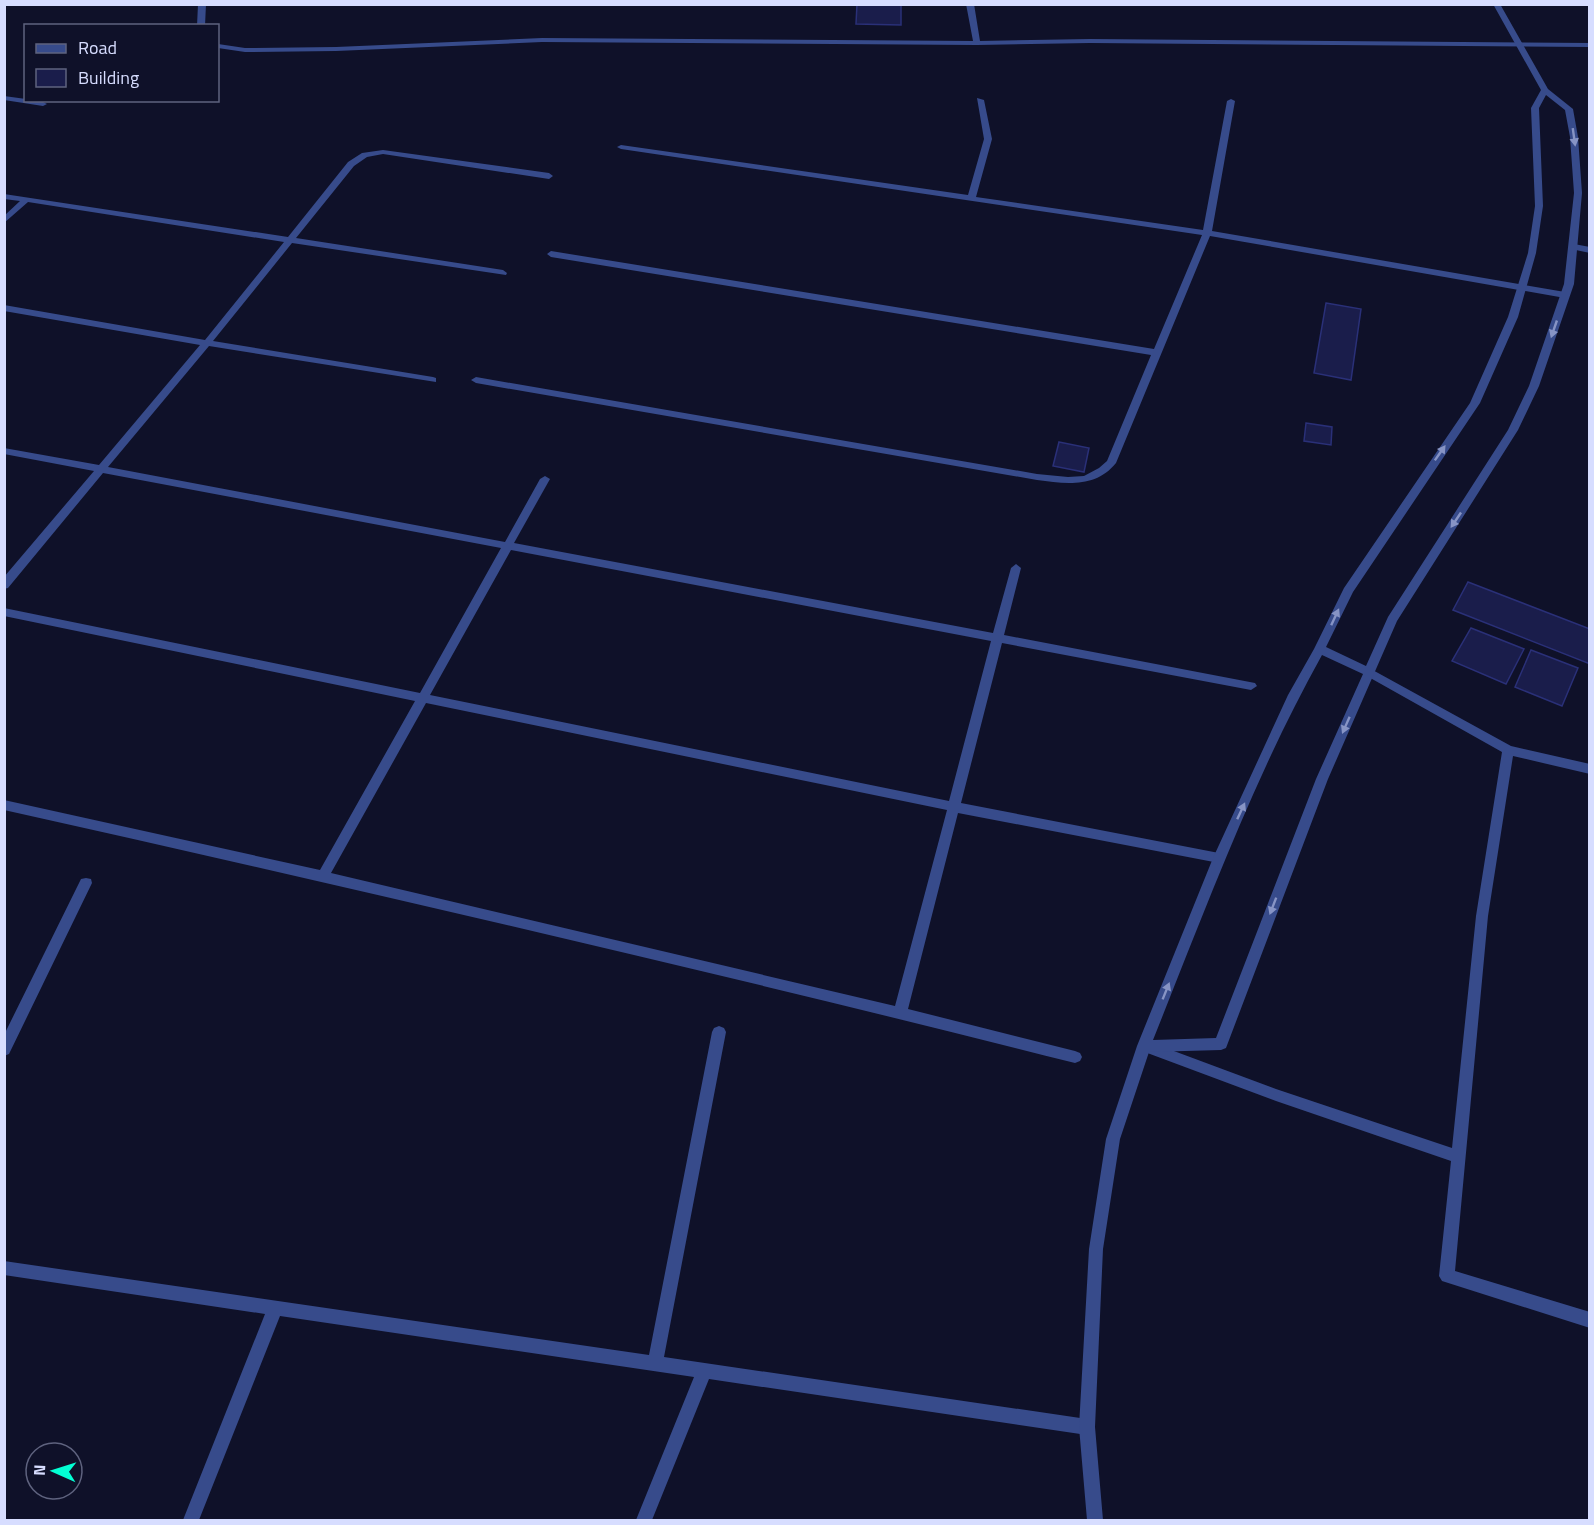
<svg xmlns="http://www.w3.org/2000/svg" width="1594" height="1525" font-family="'Titillium Web',sans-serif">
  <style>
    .building { fill: #1a1d4b; stroke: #2a3078; stroke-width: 1.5 }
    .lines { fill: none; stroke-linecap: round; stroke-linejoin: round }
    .minor { fill: #374b8b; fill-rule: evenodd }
    .tertiary { fill: #374b8b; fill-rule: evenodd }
    .oneway { fill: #8794c5 }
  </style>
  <rect width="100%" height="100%" fill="#0f1129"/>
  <path class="building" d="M 857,4 L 901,4 L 901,25 L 856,24 Z
    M 1326,303 L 1361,309 L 1351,380 L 1314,373 Z
    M 1306,423 L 1332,427 L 1331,445 L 1304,441 Z
    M 1059,442 L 1089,448 L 1084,472 L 1053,466 Z
    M 1468,582 L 1590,629 L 1590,664 L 1453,610 Z
    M 1471,628 L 1524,649 L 1506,684 L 1452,661 Z
    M 1531,650 L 1578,668 L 1562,706 L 1515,687 Z"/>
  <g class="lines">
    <path class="minor" d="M 198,4 L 206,4 L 205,26 L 197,26 Z
      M 966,4 L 974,4 L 980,41 L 1090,39 L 1590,43 L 1590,47 L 1090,43 L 977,45 L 542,42 L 336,51 L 245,52 L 218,48 L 218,44 L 245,48 L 336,47 L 542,38 L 973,41 Z
      M 4,96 L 26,99 L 26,100 L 43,102 L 47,104 L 43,106 L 4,100 Z
      M 977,98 L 984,100 L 992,139 L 976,197 L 1203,230 L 1227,101 L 1231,99 L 1235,101 L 1212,231 L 1565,292 L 1570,295 L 1565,298 L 1210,236 L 1116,463 C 1096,488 1066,484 1037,480 L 476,383 L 471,380 L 476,377 L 1037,474 L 1068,477 L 1084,476 L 1099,468 L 1107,461 L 1151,355 L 551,257 L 547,254 L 551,251 L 1154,349 L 1202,235 L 621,149 L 617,147 L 621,145 L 968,195 L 984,139 Z
      M 383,150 L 549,173 L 553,176 L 549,179 L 383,154 L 367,157 L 354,166 L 296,238 L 503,270 L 507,273 L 506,275 L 292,243 L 213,341 L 433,377 L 436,378 L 436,382 L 209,346 L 108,467 L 505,542 L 540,479 L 545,476 L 550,479 L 514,543 L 993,633 L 1011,568 L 1016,564 L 1021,568 L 1004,635 L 1255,683 L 1257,686 L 1251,690 L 1002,643 L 961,803 L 1219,853 L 1223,854 L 1225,858 L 1223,862 L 1219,863 L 958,813 L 908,1009 L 1075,1051 L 1080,1053 L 1082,1057 L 1080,1061 L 1075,1063 C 719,973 362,890 4,810 L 4,800 L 320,870 L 415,701 L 4,616 L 4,608 L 420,693 L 501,548 L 103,473 L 8,588 L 4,589 L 4,577 L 94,471 L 4,454 L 4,448 L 99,465 L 200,345 L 4,311 L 4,305 L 205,340 L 284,242 L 28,202 L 4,223 L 4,216 L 20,201 L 4,199 L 4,194 L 288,237 L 348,162 L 362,153 ZM 511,550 L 991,641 L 949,801 L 430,695 ZM 426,703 L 947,810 L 895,1006 L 331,873 Z
      M 1574,244 L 1590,247 L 1590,253 L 1571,249 L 1570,247 Z
      M 1369,668 L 1511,746 L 1590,764 L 1590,774 L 1513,756 L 1488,916 L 1455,1271 L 1590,1312 L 1590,1328 L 1442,1281 L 1439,1276 L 1451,1161 L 1276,1101 L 1142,1051 L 1140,1047 L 1142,1043 L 1147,1041 L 1276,1089 L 1452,1148 L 1476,916 L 1502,752 L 1365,675 L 1363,672 L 1365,669 Z
      M 86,878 L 91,879 L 92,883 L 9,1054 L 4,1056 L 4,1035 L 81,879 Z
      M 719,1026 L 724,1028 L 726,1032 L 664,1357 L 1087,1419 L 1093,1421 L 1095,1427 L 1093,1433 L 1087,1435 L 709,1379 L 652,1520 L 636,1520 L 694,1377 L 280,1316 L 199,1520 L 183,1520 L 265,1314 L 4,1275 L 4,1261 L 649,1355 L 712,1032 L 714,1028 Z"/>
    <path class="tertiary" d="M 1493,4 L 1500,4 L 1548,89 L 1573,109 L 1578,137 L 1582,193 L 1574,284 L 1539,386 L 1518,430 L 1397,621 L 1328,779 L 1226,1048 L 1221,1050 L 1149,1052 L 1120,1139 L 1103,1249 L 1095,1427 L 1103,1520 L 1087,1520 L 1079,1427 L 1089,1249 L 1106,1139 L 1137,1046 L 1213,858 L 1288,695 L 1314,649 L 1344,588 L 1470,403 L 1508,317 L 1528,253 L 1535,206 L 1531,108 L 1541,90 ZM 1546,95 L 1565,110 L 1570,137 L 1574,193 L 1564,284 L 1529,386 L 1508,430 L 1388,617 L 1366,666 L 1326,647 L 1353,592 L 1480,403 L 1518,317 L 1536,253 L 1543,206 L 1539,108 ZM 1322,655 L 1363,674 L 1316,779 L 1216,1038 L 1153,1040 C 1205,910 1254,777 1322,655 Z"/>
  </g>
  <defs><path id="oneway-solid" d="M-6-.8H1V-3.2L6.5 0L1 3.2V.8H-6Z" transform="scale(1.5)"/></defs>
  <g class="oneway">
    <use href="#oneway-solid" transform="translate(1574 137) rotate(82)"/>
    <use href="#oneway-solid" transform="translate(1554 329) rotate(109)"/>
    <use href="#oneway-solid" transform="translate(1440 453) rotate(-55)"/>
    <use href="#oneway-solid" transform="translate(1456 520) rotate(124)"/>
    <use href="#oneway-solid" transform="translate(1335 617) rotate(-65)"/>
    <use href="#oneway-solid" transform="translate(1346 725) rotate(114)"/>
    <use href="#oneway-solid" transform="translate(1241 811) rotate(-65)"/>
    <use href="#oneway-solid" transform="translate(1273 906) rotate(111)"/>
    <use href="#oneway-solid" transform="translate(1166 991) rotate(-68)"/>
  </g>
  <rect width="1594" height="1525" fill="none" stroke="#d7ddff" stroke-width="12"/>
  <rect x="24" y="24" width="195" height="78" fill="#0f1129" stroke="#5f637f" stroke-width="1.5"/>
  <rect x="36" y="44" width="30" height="9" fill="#374b8b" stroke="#5f637f" stroke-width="1.5"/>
  <text x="78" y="54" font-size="18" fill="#d7ddff">Road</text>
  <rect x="36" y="69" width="30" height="18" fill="#1a1d4b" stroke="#5f637f" stroke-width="1.5"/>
  <text x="78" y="84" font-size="18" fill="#d7ddff">Building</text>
  <g transform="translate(54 1471) rotate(273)"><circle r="28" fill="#0f1129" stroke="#5f637f" stroke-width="1.5"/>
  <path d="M0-4.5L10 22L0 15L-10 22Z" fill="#03ffd4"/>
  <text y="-9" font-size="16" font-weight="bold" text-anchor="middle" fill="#d7ddff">N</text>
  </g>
</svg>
